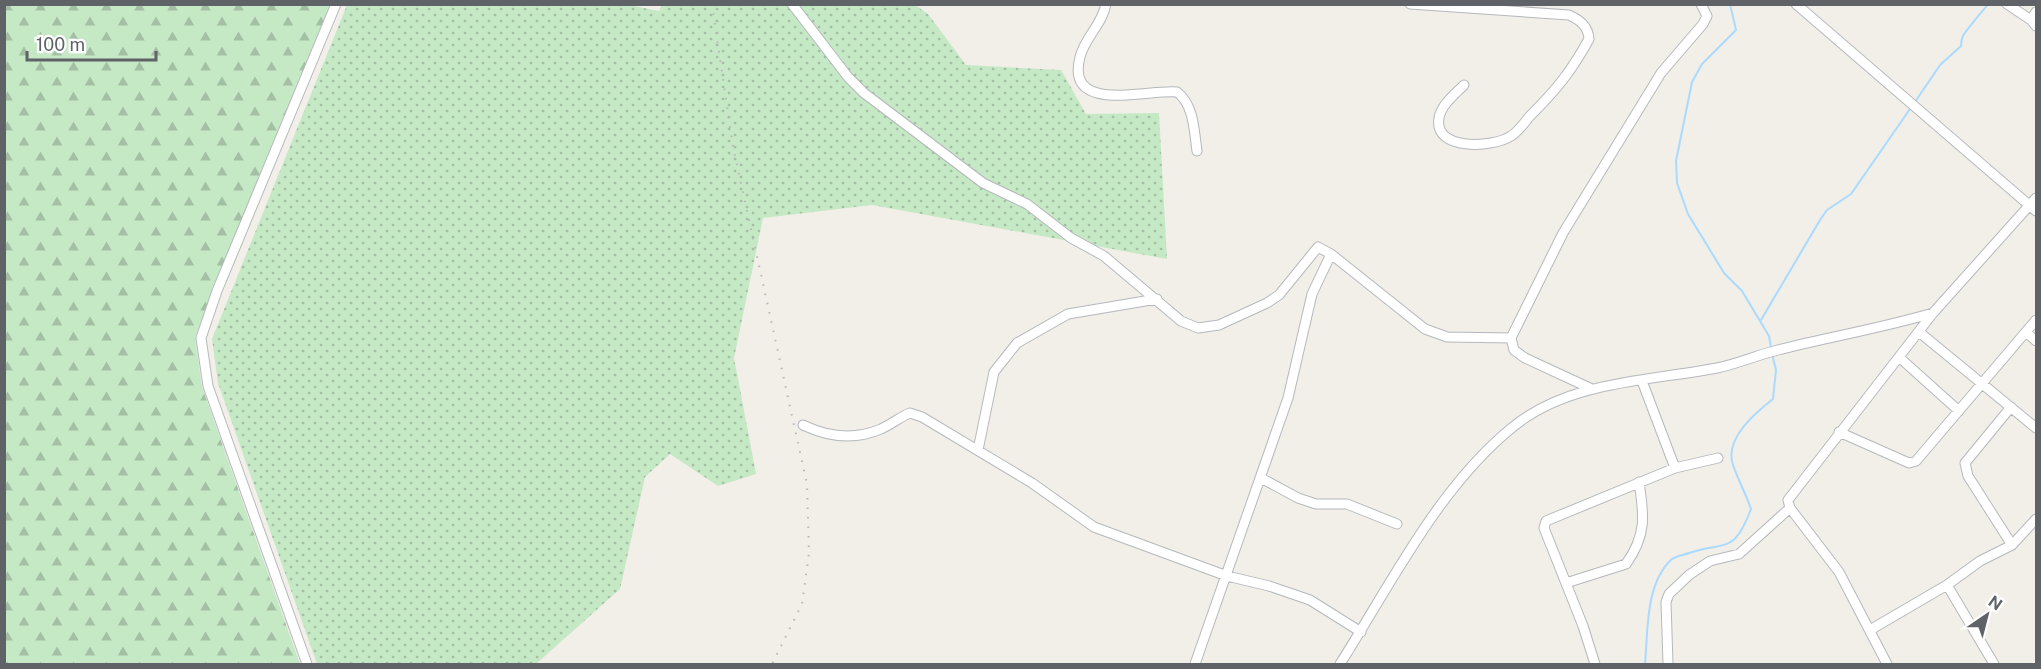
<svg xmlns="http://www.w3.org/2000/svg" width="2041" height="669" font-family="'Public Sans',sans-serif">
  <style>
    .grass { fill: url(#grass-dots) }
    .forest { fill: url(#forest-firs) }
    .lines { fill: none; stroke-linecap: round; stroke-linejoin: round }
    .stream { stroke: #aadaff; stroke-width: 2 }
    .minor-casing { stroke: #b5b8bc; stroke-width: 11 }
    .minor { stroke: #fff; stroke-width: 9 }
    .rail { stroke: #b6b7b8; stroke-width: 2; stroke-dasharray: 1.5 8; stroke-linecap: butt }
  </style>
  <defs>
    <pattern id="grass-dots" width="8" height="8" patternUnits="userSpaceOnUse" patternTransform="scale(1.5)"><rect width="8" height="8" fill="#c5e8c5"/><path d="M2 2h.1M6 6h.1" fill="none" stroke="#a3c0a4" stroke-width="1.8" stroke-linecap="round"/></pattern>
    <pattern id="forest-firs" width="22" height="20" patternUnits="userSpaceOnUse" patternTransform="scale(1.5)"><rect width="22" height="20" fill="#c5e8c5"/><path d="M5 1l3.5 6h-7zM16 11l3.5 6h-7z" fill="#a3c0a4"/></pattern>
  </defs>
  <rect width="100%" height="100%" fill="#f1efe8"/>
  <path class="grass" d="M 624,4 L 659,11 L 662,4 L 915,5 L 928,14 L 966,65 L 1061,70 L 1086,114 L 1159,113 L 1167,259 L 872,205 L 763,218 L 734,358 L 756,474 L 718,486 L 670,454 L 645,477 L 620,589 L 536,664 L 317,664 L 218,383 L 212,339 L 347,5 Z"/>
  <path class="forest" d="M 4,5 L 330,5 L 195,337 L 202,387 L 300,664 L 5,664 Z"/>
  <g class="lines">
    <path class="stream" d="M 1730,4 L 1736,30 L 1702,64 L 1692,82 L 1676,161 L 1677,183 L 1688,214 L 1724,273 L 1742,291 L 1769,336 L 1771,348
      M 1915,102 L 1940,65 L 1961,46 C 1961,44 1962,38 1963,36 C 1964,33 1986,6 1989,4
      M 1761,320 L 1820,220 L 1827,210 L 1851,194 L 1910,109
      M 1645,664 C 1648,632 1645,583 1672,559 C 1676,556 1684,555 1689,553 C 1727,541 1734,554 1751,509 C 1746,494 1738,480 1733,465 C 1724,439 1755,413 1773,399 L 1776,370 L 1772,354"/>
    <g class="minor-casing">
      <path id="minor" d="M 792,4 L 848,77 L 864,93 L 983,183 L 1027,204 L 1071,238 L 1104,256 L 1181,321 L 1198,328 L 1219,325 L 1267,303 L 1279,295 L 1318,247 L 1331,254 L 1425,329 L 1447,337 L 1511,338
        M 1106,4 C 1102,25 1085,37 1080,57 C 1065,115 1148,89 1177,92 C 1194,105 1194,130 1197,151
        M 1410,4 L 1569,15 C 1580,20 1588,26 1589,39 C 1571,72 1556,90 1530,116 C 1524,123 1518,132 1511,136 C 1493,148 1433,151 1439,118 C 1441,105 1455,94 1464,85
        M 1796,4 L 2036,211
        M 2007,4 L 2031,20
        M 2036,12 L 2031,20 L 2036,26
        M 1919,332 L 2036,428
        M 2026,332 L 2036,341
        M 1900,358 L 1959,411
        M 1642,381 L 1675,468
        M 1592,389 L 1525,358 L 1514,350 L 1511,338 L 1563,233 L 1661,73 L 1703,24 L 1707,16 L 1701,4
        M 2011,407 L 1965,463 L 1968,476 L 2012,545
        M 803,425 C 828,437 855,440 881,429 C 892,424 900,417 910,413 L 922,417 L 1032,483 L 1094,527 L 1227,576 L 1269,586 L 1310,600 L 1361,632
        M 1839,432 L 1909,463 L 1916,461 L 2036,320
        M 978,450 L 994,372 L 1017,343 L 1068,314 L 1157,299
        M 1261,478 L 1298,498 L 1316,504 L 1347,504 L 1397,524
        M 1566,583 L 1626,564 C 1647,535 1644,514 1639,482
        M 1947,585 L 1994,664
        M 1870,630 L 1947,585 L 1980,561 L 2012,545 L 2036,519
        M 307,664 L 208,386 L 201,338 L 217,291 L 336,4
        M 1195,664 L 1288,398 L 1312,294 L 1331,254
        M 1340,664 C 1391,584 1439,486 1514,426 C 1570,381 1649,381 1717,368 C 1737,364 1757,355 1778,350 C 1829,337 1882,328 1933,313
        M 1595,664 L 1583,626 L 1544,528 L 1546,521 L 1675,468 L 1718,458
        M 1668,664 L 1666,602 L 1669,594 L 1689,575 L 1710,561 L 1739,554 L 1790,508
        M 1887,664 L 1839,572 L 1790,508 L 1788,500 L 1933,313 L 2036,198"/>
    </g>
    <use href="#minor" class="minor"/>
    <path class="rail" d="M 712,4 L 733,147 L 807,484 L 809,553 L 802,604 L 772,664"/>
  </g>
  <rect width="2041" height="669" fill="none" stroke="#5f6368" stroke-width="12"/>
  <g transform="translate(1987 615) rotate(35)" stroke="#ffffff" stroke-width="4.5" paint-order="stroke">
  <path d="M0-4.5L10 22L0 15L-10 22Z" fill="#5f6368"/>
  <text y="-9" font-size="16" font-weight="bold" text-anchor="middle" fill="#5f6368">N</text>
  </g>
  <path d="M27 51v9h129v-9" fill="none" stroke="#5f6368" stroke-width="3"/>
  <text x="36" y="51" font-size="18" fill="#5f6368" stroke="#ffffff" stroke-width="4.5" paint-order="stroke">100 m</text>
</svg>
